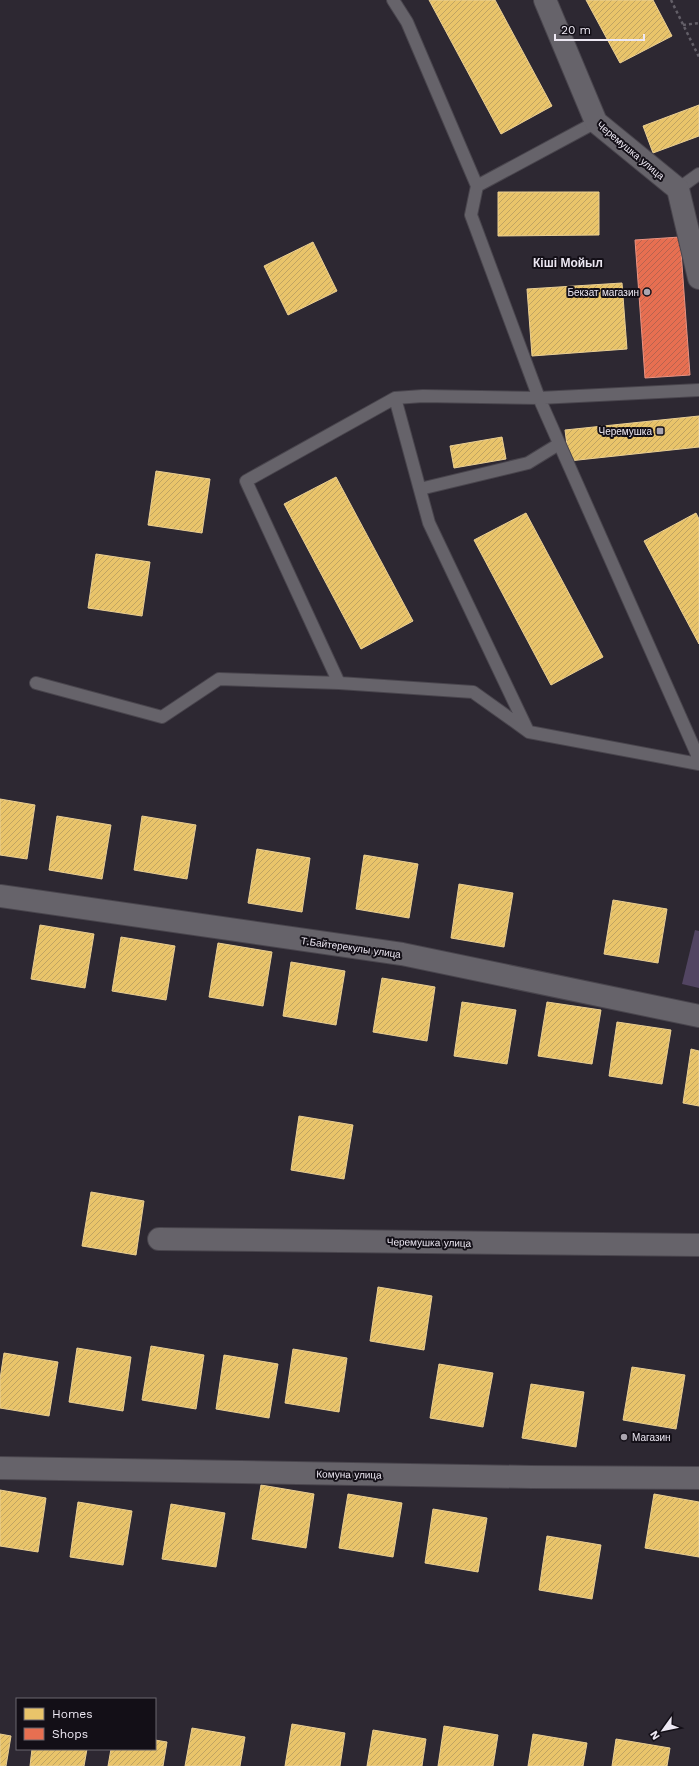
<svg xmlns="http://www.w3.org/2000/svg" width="699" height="1766" font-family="'Work Sans',sans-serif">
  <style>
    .pitch { fill: #524562 }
    .homes { fill: url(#homes-hatch); stroke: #eacf93 }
    .shops { fill: url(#shops-hatch); stroke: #e99382 }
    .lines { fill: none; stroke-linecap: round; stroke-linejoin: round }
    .service-casing { stroke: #49454d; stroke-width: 14 }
    .minor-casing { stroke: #49454d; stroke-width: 24 }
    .path { stroke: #635f68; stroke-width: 2.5; stroke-dasharray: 3 3; stroke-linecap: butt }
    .service { stroke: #66636a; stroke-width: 12 }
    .minor { stroke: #66636a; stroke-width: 22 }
    .poi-dot { fill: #aaa5af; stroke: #130f17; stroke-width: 1.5 }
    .labels { text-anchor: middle; stroke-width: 4; stroke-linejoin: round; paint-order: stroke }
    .street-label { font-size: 10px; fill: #ede8f3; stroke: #130f17 }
    .poi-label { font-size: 10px; fill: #ede8f3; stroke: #130f17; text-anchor: end }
    .quarter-label { font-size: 12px; font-weight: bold; fill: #ede8f3; stroke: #130f17 }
  </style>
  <defs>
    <pattern id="homes-hatch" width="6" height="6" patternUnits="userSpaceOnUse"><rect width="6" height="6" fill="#e9c46a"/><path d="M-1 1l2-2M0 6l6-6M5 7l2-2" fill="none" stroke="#c0a462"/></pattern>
    <pattern id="shops-hatch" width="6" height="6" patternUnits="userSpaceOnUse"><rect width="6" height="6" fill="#e76f51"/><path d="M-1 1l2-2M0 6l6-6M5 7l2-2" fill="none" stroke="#b7634f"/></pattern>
  </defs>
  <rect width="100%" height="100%" fill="#2d2832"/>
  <path class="pitch" d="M 695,930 L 699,931 L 699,988 L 682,984 Z"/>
  <path class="homes" d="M 429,0 L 495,0 L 552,106 L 501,134 Z
    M 586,0 L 653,0 L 672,36 L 620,63 Z
    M 699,105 L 699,136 L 653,153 L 643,126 Z
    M 498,192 L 599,192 L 599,235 L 498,236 Z
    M 313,242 L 337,291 L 288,315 L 264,266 Z
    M 622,283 L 627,349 L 532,356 L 527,289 Z
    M 699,416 L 699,447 L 569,461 L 565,430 Z
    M 502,437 L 506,459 L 454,468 L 450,446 Z
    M 156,471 L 210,479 L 202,533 L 148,525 Z
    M 336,477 L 413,621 L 361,649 L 284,504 Z
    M 526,513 L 603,657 L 551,685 L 474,540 Z
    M 696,513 L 699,519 L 699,644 L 644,541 Z
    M 96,554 L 150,562 L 142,616 L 88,608 Z
    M 0,799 L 35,805 L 27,859 L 0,855 Z
    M 57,816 L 111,825 L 102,879 L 49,870 Z
    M 142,816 L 196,825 L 187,879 L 134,870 Z
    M 257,849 L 310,858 L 302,912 L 248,903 Z
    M 364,855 L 418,864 L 409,918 L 356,909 Z
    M 459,884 L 513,893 L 504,947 L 451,938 Z
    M 613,900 L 667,909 L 658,963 L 604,954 Z
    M 40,925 L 94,934 L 85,988 L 31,979 Z
    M 121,937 L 175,946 L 166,1000 L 112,991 Z
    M 218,943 L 272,952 L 263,1006 L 209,997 Z
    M 291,962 L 345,971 L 336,1025 L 283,1016 Z
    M 382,978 L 435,987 L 427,1041 L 373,1032 Z
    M 462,1002 L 516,1010 L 507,1064 L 454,1056 Z
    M 547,1002 L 601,1010 L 592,1064 L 538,1056 Z
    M 617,1022 L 671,1030 L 662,1084 L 609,1076 Z
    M 691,1049 L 699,1051 L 699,1106 L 683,1103 Z
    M 299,1116 L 353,1125 L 344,1179 L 291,1170 Z
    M 91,1192 L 144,1201 L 136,1255 L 82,1246 Z
    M 378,1287 L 432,1296 L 424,1350 L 370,1341 Z
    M 151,1346 L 204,1355 L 196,1409 L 142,1400 Z
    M 77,1348 L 131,1357 L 123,1411 L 69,1402 Z
    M 293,1349 L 347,1358 L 339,1412 L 285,1403 Z
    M 4,1353 L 58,1362 L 49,1416 L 0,1408 L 0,1379 Z
    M 224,1355 L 278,1364 L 269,1418 L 216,1409 Z
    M 439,1364 L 493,1373 L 483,1427 L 430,1418 Z
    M 632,1367 L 685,1375 L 676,1429 L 623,1420 Z
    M 531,1384 L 584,1392 L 576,1447 L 522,1438 Z
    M 261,1485 L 314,1494 L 306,1548 L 252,1539 Z
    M 0,1490 L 46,1498 L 38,1552 L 0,1546 Z
    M 348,1494 L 402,1503 L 393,1557 L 339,1548 Z
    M 654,1494 L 699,1502 L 699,1557 L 645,1548 Z
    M 78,1502 L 132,1511 L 123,1565 L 70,1557 Z
    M 171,1504 L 225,1513 L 216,1567 L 162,1559 Z
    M 433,1509 L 487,1518 L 478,1572 L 425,1563 Z
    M 547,1536 L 601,1545 L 592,1599 L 539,1590 Z
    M 292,1724 L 345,1733 L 340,1766 L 285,1766 Z
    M 444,1726 L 498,1735 L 493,1766 L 438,1766 Z
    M 192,1728 L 245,1737 L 240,1766 L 185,1766 Z
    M 373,1730 L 426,1739 L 422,1766 L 367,1766 Z
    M 0,1734 L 11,1736 L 6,1766 L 0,1766 Z
    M 533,1734 L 587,1743 L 583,1766 L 528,1766 Z
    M 616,1739 L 670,1748 L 667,1766 L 612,1766 Z
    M 155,1740 L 167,1742 L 163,1766 L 108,1766 L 111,1749 L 155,1749 Z
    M 32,1749 L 87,1749 L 84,1766 L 30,1766 Z"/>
  <path class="shops" d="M 680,237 L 690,375 L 645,378 L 635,240 Z"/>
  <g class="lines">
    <g class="service-casing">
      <path id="service" d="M 393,0 L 407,22 L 477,186 L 471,215 L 539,398 L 699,759
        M 477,186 L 596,122
        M 678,189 L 699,174
        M 395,398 L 429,523 L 528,731
        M 420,489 L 528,463 L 559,444
        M 36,683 L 162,717 L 219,679 L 339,683 L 473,692 L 529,732 L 699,764
        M 339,683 L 246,481 L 395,398 L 423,396 L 539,398 L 699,390"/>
    </g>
    <g class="minor-casing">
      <path id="minor" d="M 545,0 L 596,122 L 678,189 L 699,278
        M 0,896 L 402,954 L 699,1016
        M 159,1239 L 699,1245
        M 0,1468 L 532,1477 L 699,1478"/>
    </g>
    <path class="path" d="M 671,0 L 699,57
      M 683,25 L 699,23"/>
    <use href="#service" class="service"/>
    <use href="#minor" class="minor"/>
  </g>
  <g class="poi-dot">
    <circle cx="647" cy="292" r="4"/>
    <rect x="656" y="427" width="8" height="8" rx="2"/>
    <circle cx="624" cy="1437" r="4"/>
  </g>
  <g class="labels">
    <g class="street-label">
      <text transform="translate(631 150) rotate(40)" y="4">Черемушка улица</text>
      <text transform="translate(351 947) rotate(8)" y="4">Т.Байтерекулы улица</text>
      <text transform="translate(429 1242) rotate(1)" y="4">Черемушка улица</text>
      <text transform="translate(349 1474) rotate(1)" y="4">Комуна улица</text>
    </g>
    <g class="poi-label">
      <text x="639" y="296">Бекзат магазин</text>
      <text x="652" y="435">Черемушка</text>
      <text x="632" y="1441" text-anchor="start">Магазин</text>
    </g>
    <g class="quarter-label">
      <text x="568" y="267">Кіші Мойыл</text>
    </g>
  </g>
  <rect x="16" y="1698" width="140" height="52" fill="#130f17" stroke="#6a666f"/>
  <rect x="24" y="1708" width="20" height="12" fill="#e9c46a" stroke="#6a666f"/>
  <text x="52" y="1718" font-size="12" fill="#ede8f3">Homes</text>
  <rect x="24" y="1728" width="20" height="12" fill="#e76f51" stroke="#6a666f"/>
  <text x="52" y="1738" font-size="12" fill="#ede8f3">Shops</text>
  <g transform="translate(663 1730) rotate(237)" stroke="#130f17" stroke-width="3" paint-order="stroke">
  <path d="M0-3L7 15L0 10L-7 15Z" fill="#ede8f3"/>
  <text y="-6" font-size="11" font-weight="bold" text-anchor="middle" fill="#ede8f3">N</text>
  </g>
  <path d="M555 34v6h89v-6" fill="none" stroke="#ede8f3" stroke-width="2"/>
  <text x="561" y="34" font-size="12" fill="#ede8f3" stroke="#130f17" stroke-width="3" paint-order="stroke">20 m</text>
</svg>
